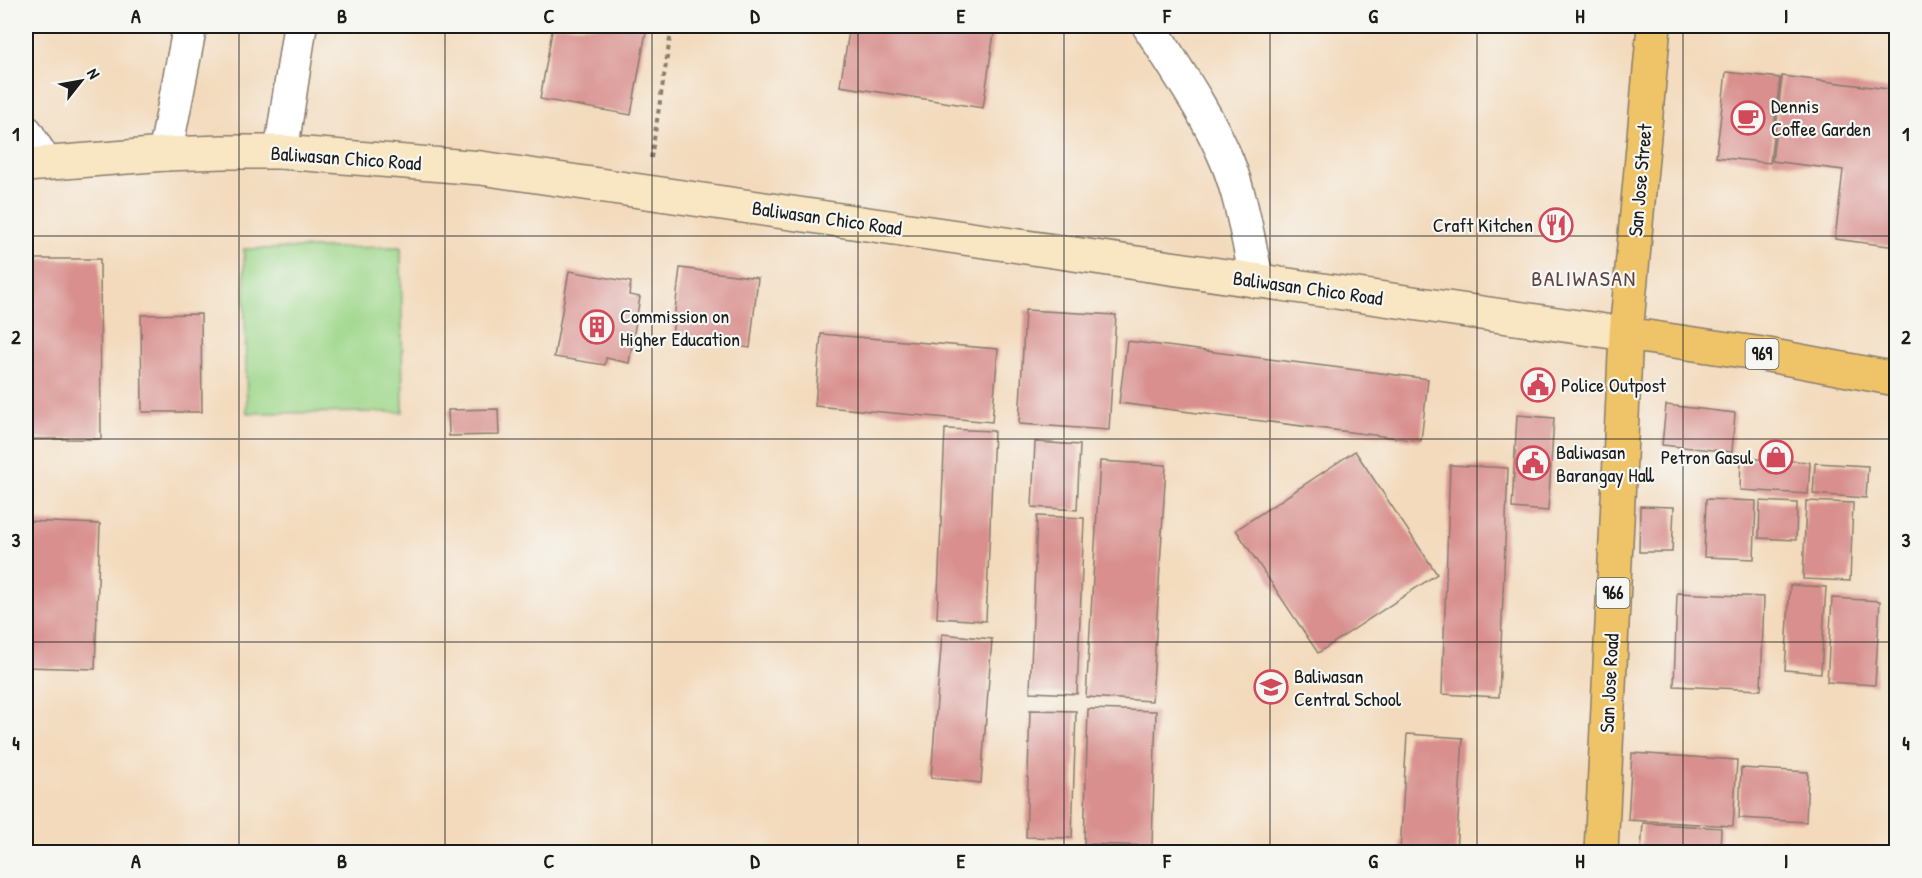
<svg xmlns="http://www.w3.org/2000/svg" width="1922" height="878" font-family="'Patrick Hand',sans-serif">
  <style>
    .green { fill: #9ed78a; stroke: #5d7a53; stroke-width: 1.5 }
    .building { fill: #d88f8d }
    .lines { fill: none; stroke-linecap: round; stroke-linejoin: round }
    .street-casing { stroke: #887b6c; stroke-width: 36 }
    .secondary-casing { stroke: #887b6c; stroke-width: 36 }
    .primary-casing { stroke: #887b6c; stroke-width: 36 }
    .path { stroke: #887b6c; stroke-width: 4; stroke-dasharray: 4.5 4.5; stroke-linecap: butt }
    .street { stroke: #fff; stroke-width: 33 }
    .secondary { stroke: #f9e7c3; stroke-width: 33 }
    .primary { stroke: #efc469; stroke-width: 33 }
    .grid { fill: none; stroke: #1c1c1c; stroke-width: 1.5; stroke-opacity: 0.55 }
    .labels { text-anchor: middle; stroke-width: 4.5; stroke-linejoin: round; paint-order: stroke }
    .shield { fill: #f6f6f2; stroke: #5d5d5c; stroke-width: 1.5 }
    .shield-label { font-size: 18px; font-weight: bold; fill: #1c1c1c }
    .poi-label { font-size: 20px; fill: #1c1c1c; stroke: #f6f6f2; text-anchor: start }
    .street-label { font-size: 20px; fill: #1c1c1c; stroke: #f6f6f2 }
    .quarter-label { font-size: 22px; letter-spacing: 1.5px; fill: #5e4444; stroke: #f6f6f2 }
    .neatline { fill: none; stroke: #1c1c1c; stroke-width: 2 }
    .grid-label { font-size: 20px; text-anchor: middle; font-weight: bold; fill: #1c1c1c }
  </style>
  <rect width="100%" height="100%" fill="#f6f6f2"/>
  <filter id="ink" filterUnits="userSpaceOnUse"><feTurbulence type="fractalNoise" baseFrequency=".0167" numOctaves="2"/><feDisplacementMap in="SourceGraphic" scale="12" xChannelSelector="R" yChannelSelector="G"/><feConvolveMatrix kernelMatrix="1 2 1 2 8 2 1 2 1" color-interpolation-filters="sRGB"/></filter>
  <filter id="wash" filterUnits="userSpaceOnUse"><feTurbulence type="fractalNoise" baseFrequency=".008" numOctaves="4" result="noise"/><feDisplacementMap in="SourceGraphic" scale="24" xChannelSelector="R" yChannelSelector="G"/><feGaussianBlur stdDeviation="1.35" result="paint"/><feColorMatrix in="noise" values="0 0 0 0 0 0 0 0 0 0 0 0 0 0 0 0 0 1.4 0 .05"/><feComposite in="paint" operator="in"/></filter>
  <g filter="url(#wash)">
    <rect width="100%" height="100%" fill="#f3dabc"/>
    <path class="green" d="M 401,247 L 403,412 L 247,413 L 244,249 Z"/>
    <g id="blocks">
      <path class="building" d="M 553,26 L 647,26 L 631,115 L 540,99 Z
        M 850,26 L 995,26 L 983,108 L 840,86 Z
        M 1726,72 L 1780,78 L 1770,163 L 1716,157 Z
        M 1782,76 L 1896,90 L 1896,247 L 1835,239 L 1843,170 L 1772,161 Z
        M 26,259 L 100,259 L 101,439 L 30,439 L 29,333 L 26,333 Z
        M 680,268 L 758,278 L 750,348 L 672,336 Z
        M 569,271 L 631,282 L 629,295 L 640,297 L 629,363 L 606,358 L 605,365 L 554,357 Z
        M 1025,310 L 1116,315 L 1109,430 L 1019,424 Z
        M 201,314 L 202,412 L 142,412 L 141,315 Z
        M 821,334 L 998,349 L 992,422 L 815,406 Z
        M 1127,341 L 1428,379 L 1421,441 L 1119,403 Z
        M 1666,405 L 1735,413 L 1732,452 L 1662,445 Z
        M 498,409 L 499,435 L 449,436 L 448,410 Z
        M 1517,415 L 1554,418 L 1548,511 L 1512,508 Z
        M 945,429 L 994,431 L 986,621 L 937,618 Z
        M 1035,442 L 1080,445 L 1077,510 L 1032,507 Z
        M 1355,451 L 1437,574 L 1318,653 L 1236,530 Z
        M 1741,458 L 1810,462 L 1808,494 L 1740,490 Z
        M 1100,461 L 1166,465 L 1152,701 L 1086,697 Z
        M 1815,463 L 1868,466 L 1866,498 L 1813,494 Z
        M 1450,465 L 1508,468 L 1499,697 L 1442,694 Z
        M 1706,499 L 1756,501 L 1754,559 L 1704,557 Z
        M 1760,501 L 1797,503 L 1796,540 L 1759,538 Z
        M 1806,501 L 1853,503 L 1850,581 L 1803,579 Z
        M 1640,506 L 1674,507 L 1672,552 L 1639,552 Z
        M 1037,516 L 1084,518 L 1077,694 L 1030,692 Z
        M 26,521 L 100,524 L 95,669 L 26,667 Z
        M 1790,585 L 1826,587 L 1821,673 L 1785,670 Z
        M 1677,593 L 1764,597 L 1761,690 L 1674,686 Z
        M 1832,598 L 1880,601 L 1875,685 L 1827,682 Z
        M 942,634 L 992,639 L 981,783 L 931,778 Z
        M 1088,709 L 1156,711 L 1152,846 L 1084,844 Z
        M 1030,710 L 1076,711 L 1072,838 L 1026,837 Z
        M 1407,734 L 1463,738 L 1456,852 L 1400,852 Z
        M 1632,753 L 1737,760 L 1733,826 L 1628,820 Z
        M 1741,768 L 1808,772 L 1806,822 L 1739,818 Z
        M 1643,823 L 1721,828 L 1720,852 L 1641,852 Z
        M 1790,845 L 1792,852 L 1768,852 Z
        M 1011,847 L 1057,849 L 1057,852 L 1011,852 Z"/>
    </g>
  </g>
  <g filter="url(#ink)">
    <use href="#blocks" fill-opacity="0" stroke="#887b6c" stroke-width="1.5"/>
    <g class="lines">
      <g class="street-casing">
        <path id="street" d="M 1149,26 C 1176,69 1207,113 1227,161 C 1242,198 1248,241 1257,281
          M 26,132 L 45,163
          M 281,152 L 300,26
          M 165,154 L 190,26"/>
      </g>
      <g class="secondary-casing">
        <path id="secondary" d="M 26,165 L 165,154 L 223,152 L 281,152 L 481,168 L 1626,334"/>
      </g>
      <g class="primary-casing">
        <path id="primary" d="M 1626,334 L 1763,354 L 1896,379
          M 1601,852 L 1626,334 L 1654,26"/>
      </g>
      <path class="path" d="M 651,158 L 672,26"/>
      <use href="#street" class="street"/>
      <use href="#secondary" class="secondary"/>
      <use href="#primary" class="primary"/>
    </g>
  </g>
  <path class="grid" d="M 239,26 L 239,852M 445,26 L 445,852M 652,26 L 652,852M 858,26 L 858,852M 1064,26 L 1064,852M 1270,26 L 1270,852M 1477,26 L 1477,852M 1683,26 L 1683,852M 26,236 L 1896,236M 26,439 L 1896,439M 26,642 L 1896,642"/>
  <defs>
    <g id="cafe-ring" transform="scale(1.725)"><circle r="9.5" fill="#f6f6f2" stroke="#d1495b" stroke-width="1.5"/><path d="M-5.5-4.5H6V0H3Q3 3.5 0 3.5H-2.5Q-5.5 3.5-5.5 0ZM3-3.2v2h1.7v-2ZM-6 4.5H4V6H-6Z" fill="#d1495b"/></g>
    <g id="restaurant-ring" transform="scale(1.725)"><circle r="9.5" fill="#f6f6f2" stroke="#d1495b" stroke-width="1.5"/><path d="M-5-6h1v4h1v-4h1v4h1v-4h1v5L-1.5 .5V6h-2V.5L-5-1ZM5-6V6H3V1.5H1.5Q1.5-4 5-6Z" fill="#d1495b"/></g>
    <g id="building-ring" transform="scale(1.725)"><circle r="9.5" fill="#f6f6f2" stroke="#d1495b" stroke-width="1.5"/><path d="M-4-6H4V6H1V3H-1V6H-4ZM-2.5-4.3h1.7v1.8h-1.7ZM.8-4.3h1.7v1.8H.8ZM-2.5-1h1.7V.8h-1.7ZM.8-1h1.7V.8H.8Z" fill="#d1495b"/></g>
    <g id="civic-ring" transform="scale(1.725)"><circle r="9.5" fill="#f6f6f2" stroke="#d1495b" stroke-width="1.5"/><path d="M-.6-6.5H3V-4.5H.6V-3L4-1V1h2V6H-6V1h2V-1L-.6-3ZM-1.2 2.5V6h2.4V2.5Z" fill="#d1495b"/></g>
    <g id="shop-ring" transform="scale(1.725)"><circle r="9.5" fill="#f6f6f2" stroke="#d1495b" stroke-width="1.5"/><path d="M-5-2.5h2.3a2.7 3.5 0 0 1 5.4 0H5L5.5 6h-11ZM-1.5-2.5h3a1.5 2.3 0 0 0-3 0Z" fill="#d1495b"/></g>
    <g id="school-ring" transform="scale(1.725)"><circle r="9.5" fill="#f6f6f2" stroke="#d1495b" stroke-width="1.5"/><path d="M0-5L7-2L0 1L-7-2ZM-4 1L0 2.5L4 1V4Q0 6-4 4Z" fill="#d1495b"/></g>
  </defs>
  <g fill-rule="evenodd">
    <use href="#cafe-ring" x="1748" y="118"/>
    <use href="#restaurant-ring" x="1556" y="225"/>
    <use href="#building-ring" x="597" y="327"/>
    <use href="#civic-ring" x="1538" y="385"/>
    <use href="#shop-ring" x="1776" y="457"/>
    <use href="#civic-ring" x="1533" y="463"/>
    <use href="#school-ring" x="1271" y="687"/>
  </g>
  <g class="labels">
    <g class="shield">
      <rect x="1745.5" y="339" width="33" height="30" rx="4.5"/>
      <rect x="1596.5" y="578" width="33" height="30" rx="4.5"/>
    </g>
    <g class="shield-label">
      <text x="1762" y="360">969</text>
      <text x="1613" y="599">966</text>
    </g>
    <g class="poi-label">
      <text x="1771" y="113">Dennis<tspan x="1771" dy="23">Coffee Garden</tspan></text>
      <text x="1533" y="232" text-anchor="end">Craft Kitchen</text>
      <text x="620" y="323">Commission on<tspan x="620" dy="23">Higher Education</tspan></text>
      <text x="1561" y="392">Police Outpost</text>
      <text x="1556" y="459">Baliwasan<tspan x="1556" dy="23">Barangay Hall</tspan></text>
      <text x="1753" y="464" text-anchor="end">Petron Gasul</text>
      <text x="1294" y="683">Baliwasan<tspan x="1294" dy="23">Central School</tspan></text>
    </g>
    <g class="street-label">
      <text transform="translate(346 158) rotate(4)" y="7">Baliwasan Chico Road</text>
      <text transform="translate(1640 180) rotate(-85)" y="7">San Jose Street</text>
      <text transform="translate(827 218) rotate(8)" y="7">Baliwasan Chico Road</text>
      <text transform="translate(1308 288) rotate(8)" y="7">Baliwasan Chico Road</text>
      <text transform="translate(1609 683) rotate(-87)" y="7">San Jose Road</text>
    </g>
    <g class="quarter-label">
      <text x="1584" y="286">BALIWASAN</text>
    </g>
  </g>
  <rect width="1922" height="878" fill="none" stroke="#f6f6f2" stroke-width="66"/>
  <g transform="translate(81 81) rotate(59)" stroke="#f6f6f2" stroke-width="4.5" paint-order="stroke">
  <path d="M0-4.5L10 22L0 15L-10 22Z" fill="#1c1c1c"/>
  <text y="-9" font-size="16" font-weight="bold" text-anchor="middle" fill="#1c1c1c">N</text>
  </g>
  <rect x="33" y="33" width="1856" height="812" class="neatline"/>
  <g class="grid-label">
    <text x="136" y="23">A</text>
    <text x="342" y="23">B</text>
    <text x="549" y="23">C</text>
    <text x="755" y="23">D</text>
    <text x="961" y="23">E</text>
    <text x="1167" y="23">F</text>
    <text x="1373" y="23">G</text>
    <text x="1580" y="23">H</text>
    <text x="1786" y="23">I</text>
    <text x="16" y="141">1</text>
    <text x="1906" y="141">1</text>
    <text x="16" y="344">2</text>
    <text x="1906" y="344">2</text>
    <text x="16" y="547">3</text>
    <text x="1906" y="547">3</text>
    <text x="16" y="750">4</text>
    <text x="1906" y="750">4</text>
    <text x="136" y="868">A</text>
    <text x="342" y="868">B</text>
    <text x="549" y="868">C</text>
    <text x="755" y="868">D</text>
    <text x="961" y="868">E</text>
    <text x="1167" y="868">F</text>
    <text x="1373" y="868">G</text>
    <text x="1580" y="868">H</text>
    <text x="1786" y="868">I</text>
  </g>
</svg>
